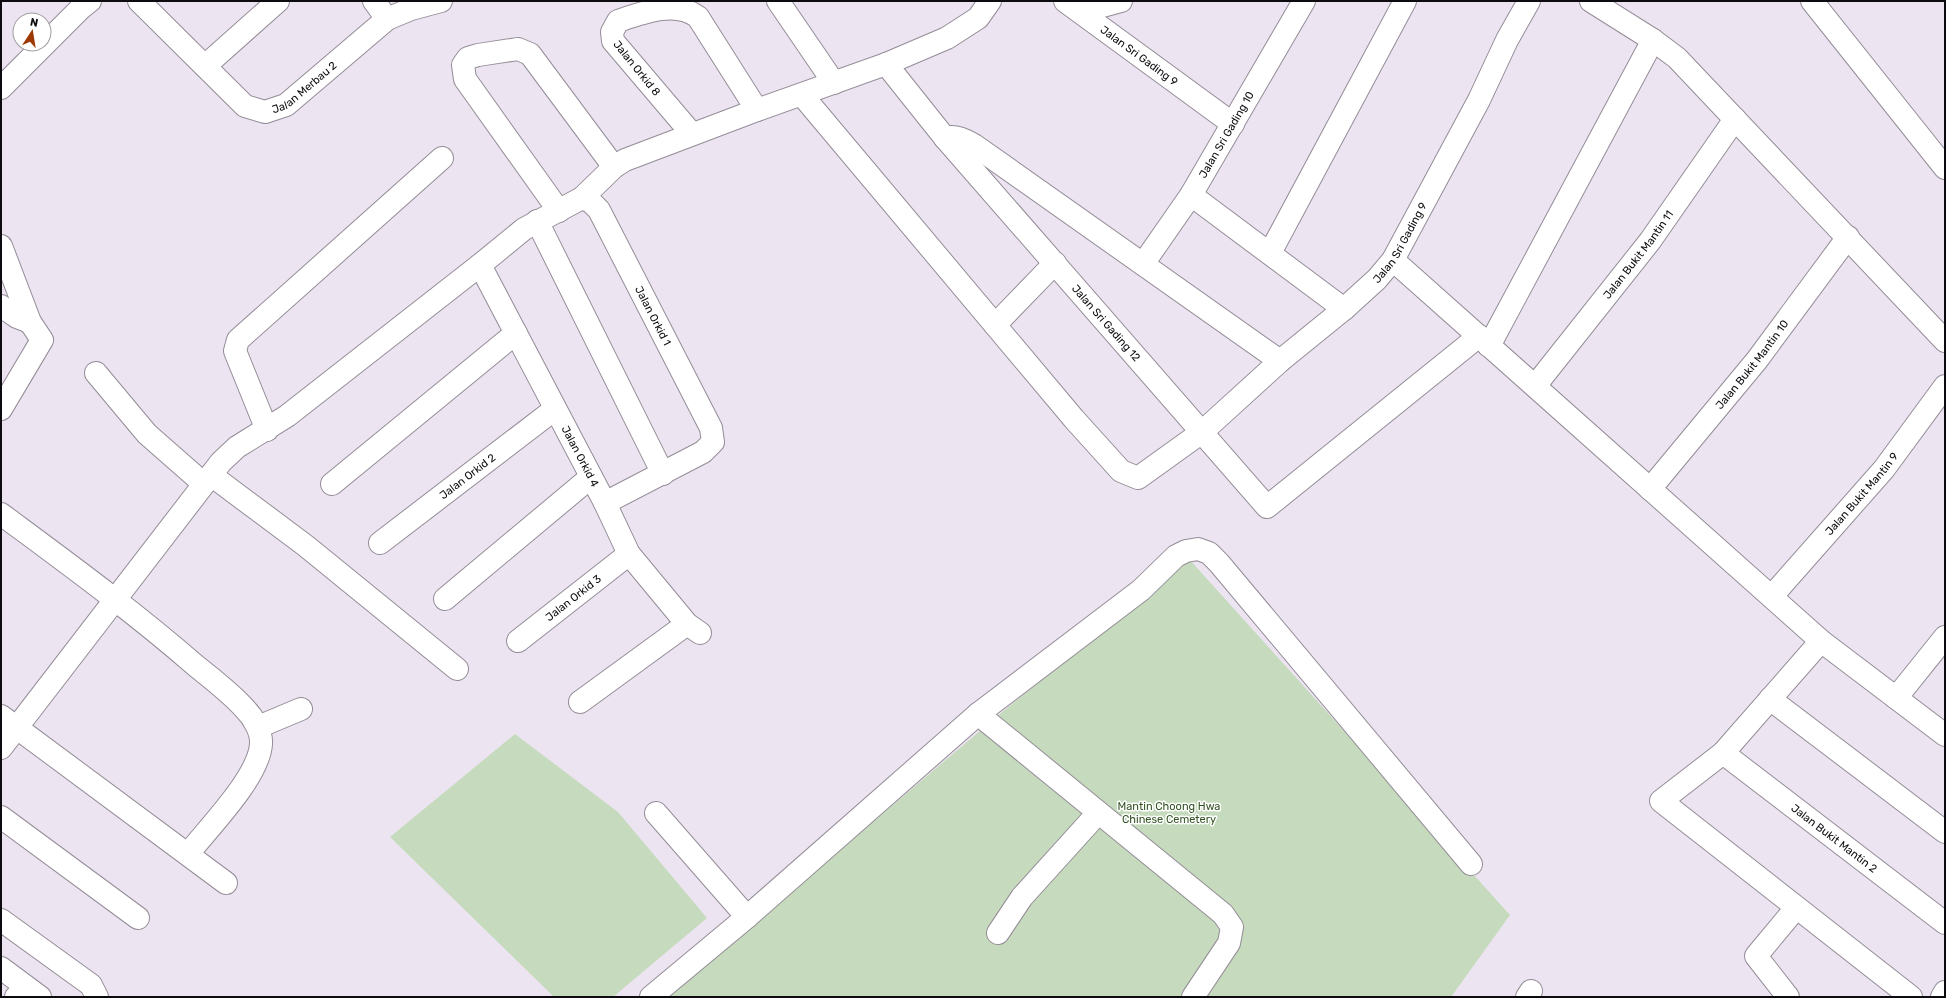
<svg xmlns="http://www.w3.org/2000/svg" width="1946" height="998" font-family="Rubik,sans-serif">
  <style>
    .green { fill: #c6dbbd }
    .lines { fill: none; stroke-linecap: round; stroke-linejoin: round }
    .minor-casing { stroke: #948c97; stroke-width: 24 }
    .major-casing { stroke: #948c97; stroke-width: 24 }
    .minor { stroke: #fff; stroke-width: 22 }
    .major { stroke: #fff; stroke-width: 22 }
    .labels { text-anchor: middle; stroke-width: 3; stroke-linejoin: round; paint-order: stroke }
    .street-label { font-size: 11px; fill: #0d0b0f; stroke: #fff }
    .park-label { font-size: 11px; fill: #335322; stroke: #fff }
  </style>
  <rect width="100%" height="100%" fill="#ede4f1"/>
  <path class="green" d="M 1189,559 L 1510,915 L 1451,997 L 667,997 L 1001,713 Z
    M 515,734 L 618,812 L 707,918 L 613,997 L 554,997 L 390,837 Z"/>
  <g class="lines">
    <g class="minor-casing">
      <g id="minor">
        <path id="s1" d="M 139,1 L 245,106 L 265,112 L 286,105 L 387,19 L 411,9 L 441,1"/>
        <path d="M 374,1 L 387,19"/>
        <path d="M 778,1 L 834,83"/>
        <path id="s2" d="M 1065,1 L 1233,124"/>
        <path d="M 1591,1 L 1653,40 L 1677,58 L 1945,341"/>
        <path d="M 1812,1 L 1945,168"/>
        <path d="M 1081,12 L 1121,1"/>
        <path id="s3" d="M 886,64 L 945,138 L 1267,507 L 1479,336"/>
        <path d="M 205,66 L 278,1"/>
        <path d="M 1,88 L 80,9 L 90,1"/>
        <path id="s4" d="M 802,95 L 1074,419 L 1121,471 L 1138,478 L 1202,432 L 1280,361 L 1344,309 L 1377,279 L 1393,260 L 1479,100 L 1507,40 L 1529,1"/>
        <path d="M 692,134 L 613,41 L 612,32 L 618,21 C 644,12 676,0 698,17 L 757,110"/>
        <path d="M 945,138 C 956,135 965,140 974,145 L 1280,361"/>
        <path d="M 1191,195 L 1344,309"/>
        <path id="s5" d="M 582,198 L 591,202 L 599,210 L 711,428 L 713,442 L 703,452 L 605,503"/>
        <path d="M 559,211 L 465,79 L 463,65 L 468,58 L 478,55 L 518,49 L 530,54 L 614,167"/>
        <path d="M 537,221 L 663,474"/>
        <path d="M 1,246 L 30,322 L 42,340 L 1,409"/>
        <path d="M 1270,253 L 1405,1"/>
        <path d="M 1393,260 L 1821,641 L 1945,735"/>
        <path id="s6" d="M 1143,264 L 1191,195 L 1304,1"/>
        <path id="s7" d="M 480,265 L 605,503 L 629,554 L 687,624 L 700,633"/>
        <path d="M 1,306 L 17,317 L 30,322"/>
        <path d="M 995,325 L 1055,263"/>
        <path d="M 1489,346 L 1653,40"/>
        <path d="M 96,373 L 147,434 L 204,484"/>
        <path id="s8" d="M 1535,386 L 1650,241 L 1735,119"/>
        <path d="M 267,430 L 235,351 L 238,340 L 442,158"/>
        <path d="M 211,475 L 306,546 L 457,669"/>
        <path d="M 332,484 L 516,333"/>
        <path id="s9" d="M 1650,489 L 1757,360 L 1848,237"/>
        <path d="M 1,514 C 67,563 133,611 195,665 C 212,679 231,693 245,709 C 253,717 262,732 261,744 C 259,777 209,827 188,854"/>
        <path id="s10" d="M 380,543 L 555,409"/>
        <path id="s11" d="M 1772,596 L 1884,469 L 1945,386"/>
        <path d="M 445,599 L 591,477"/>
        <path id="s12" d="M 518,641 L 629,554"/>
        <path d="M 1821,641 L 1723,753 L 1661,801 L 1911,997"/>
        <path d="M 1896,698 L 1945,637"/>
        <path d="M 1770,699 L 1945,832"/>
        <path d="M 580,702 L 687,624"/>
        <path d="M 978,714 L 1223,914 L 1232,927 L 1229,943 L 1193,997"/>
        <path d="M 1,716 L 226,883"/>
        <path d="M 258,727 L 301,709"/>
        <path d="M 1,748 L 221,462 L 237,447 L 287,416 L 480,265 L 524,229 L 582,198 L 614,167 L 625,160 L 757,110 L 886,64 L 947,38 L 978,18 L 990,1"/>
        <path id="s13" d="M 1723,753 L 1945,923"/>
        <path d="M 656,813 L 747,917"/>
        <path d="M 1,817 L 138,918"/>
        <path d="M 1,920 L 91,985 L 97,997"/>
        <path d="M 998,933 L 1022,897 L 1098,813"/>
        <path d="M 16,997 L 26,987"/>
        <path d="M 651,997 L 747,917 L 978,714 L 1141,590 L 1176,556 L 1186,551 L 1198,549 L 1209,553 L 1219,563 L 1471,864"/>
        <path d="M 1527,997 L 1531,991"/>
        <path d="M 1788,997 L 1756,956 L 1796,908"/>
        <path d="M 1942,997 L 1945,992"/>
      </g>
    </g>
    <g class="major-casing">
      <path id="major" d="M 1,968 L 40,997"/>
    </g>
    <use href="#minor" class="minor"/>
    <use href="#major" class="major"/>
  </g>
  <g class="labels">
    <g class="street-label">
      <text dy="4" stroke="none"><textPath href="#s2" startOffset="92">Jalan Sri Gading 9</textPath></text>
      <text transform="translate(637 68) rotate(51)" y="4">Jalan Orkid 8</text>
      <text dy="4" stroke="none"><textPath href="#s1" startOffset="217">Jalan Merbau 2</textPath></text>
      <text dy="4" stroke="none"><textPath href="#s6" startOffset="154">Jalan Sri Gading 10</textPath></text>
      <text dy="4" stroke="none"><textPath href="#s4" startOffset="866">Jalan Sri Gading 9</textPath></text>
      <text dy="4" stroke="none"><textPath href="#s8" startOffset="167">Jalan Bukit Mantin 11</textPath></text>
      <text dy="4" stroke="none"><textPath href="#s5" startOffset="140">Jalan Orkid 1</textPath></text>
      <text dy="4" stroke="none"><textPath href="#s3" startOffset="340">Jalan Sri Gading 12</textPath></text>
      <text dy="4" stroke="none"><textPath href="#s9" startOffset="161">Jalan Bukit Mantin 10</textPath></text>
      <text dy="4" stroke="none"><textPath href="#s7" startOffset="216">Jalan Orkid 4</textPath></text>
      <text dy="4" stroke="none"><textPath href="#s10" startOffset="110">Jalan Orkid 2</textPath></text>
      <text dy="4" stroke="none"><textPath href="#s11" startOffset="136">Jalan Bukit Mantin 9</textPath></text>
      <text dy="4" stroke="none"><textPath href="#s12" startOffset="70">Jalan Orkid 3</textPath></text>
      <text dy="4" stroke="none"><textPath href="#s13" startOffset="140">Jalan Bukit Mantin 2</textPath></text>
    </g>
    <g class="park-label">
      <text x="1169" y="810">Mantin Choong Hwa<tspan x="1169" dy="13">Chinese Cemetery</tspan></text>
    </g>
  </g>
  <rect width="1946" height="998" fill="none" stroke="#0d0b0f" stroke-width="4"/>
  <g transform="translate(32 32) rotate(12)"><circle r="19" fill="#ffffff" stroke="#9e9d9f"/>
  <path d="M0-3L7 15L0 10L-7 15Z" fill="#9c3801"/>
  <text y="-6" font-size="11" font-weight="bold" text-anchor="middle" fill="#0d0b0f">N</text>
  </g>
</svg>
